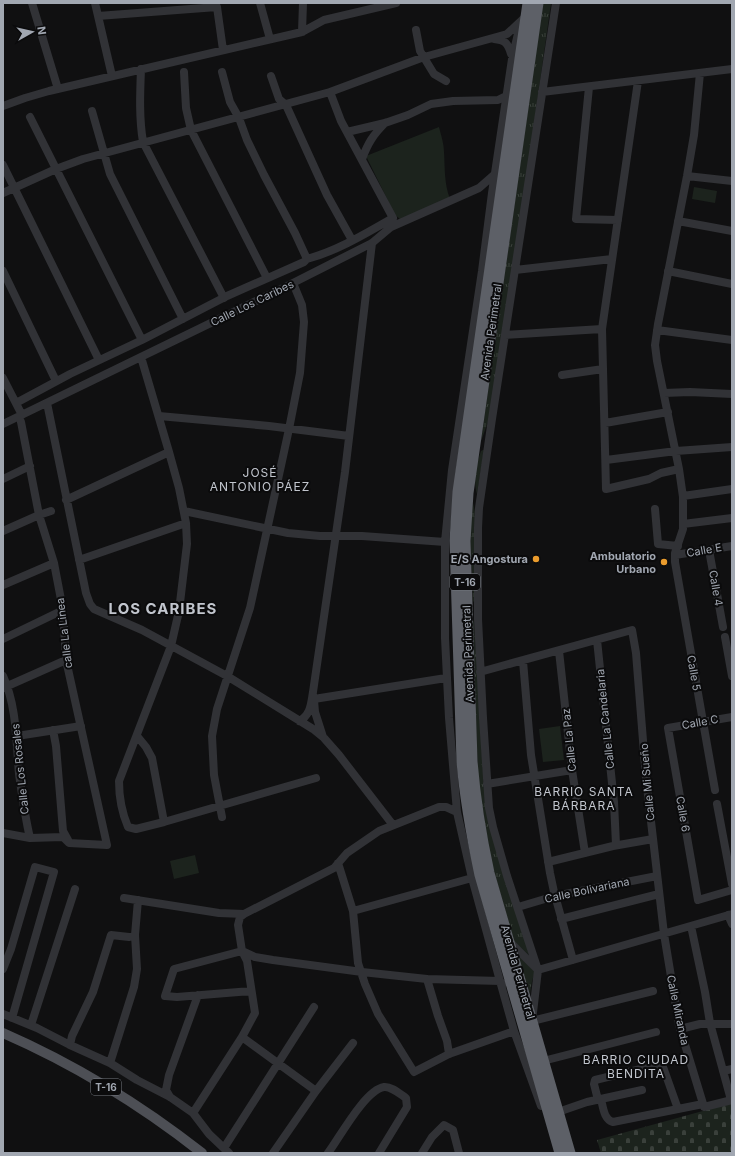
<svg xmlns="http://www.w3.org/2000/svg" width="735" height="1156" font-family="Inter,sans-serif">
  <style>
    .grass { fill: url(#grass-tufts) }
    .cemetery { fill: url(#cemetery-stones) }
    .pitch { fill: #1c231d }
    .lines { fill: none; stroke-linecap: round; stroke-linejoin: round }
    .minor { stroke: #313236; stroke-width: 8 }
    .major { stroke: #4d4f55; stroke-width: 10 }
    .highway { stroke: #5d6067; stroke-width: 11 }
    .poi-dot { fill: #eb9c2d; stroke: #0b0b0c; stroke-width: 1.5 }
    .labels { text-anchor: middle; stroke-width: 4; stroke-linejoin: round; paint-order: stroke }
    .shield { fill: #0b0b0c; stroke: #747880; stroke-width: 1 }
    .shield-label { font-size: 10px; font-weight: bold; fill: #a1a7b1 }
    .street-label { font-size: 11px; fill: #a1a7b1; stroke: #0b0b0c }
    .poi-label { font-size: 11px; font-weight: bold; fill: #a1a7b1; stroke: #0b0b0c; text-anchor: end }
    .neighbourhood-label { font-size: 12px; letter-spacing: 1px; fill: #c2c6ce; stroke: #0b0b0c }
    .district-label { font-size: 15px; font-weight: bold; letter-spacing: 1px; fill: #c2c6ce; stroke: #0b0b0c }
  </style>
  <defs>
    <pattern id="grass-tufts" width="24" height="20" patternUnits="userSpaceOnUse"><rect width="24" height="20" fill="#1c231d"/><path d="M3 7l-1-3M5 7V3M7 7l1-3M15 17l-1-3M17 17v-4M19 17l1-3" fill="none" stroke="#3a403b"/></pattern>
    <pattern id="cemetery-stones" width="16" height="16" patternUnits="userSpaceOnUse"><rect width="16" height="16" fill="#1c231d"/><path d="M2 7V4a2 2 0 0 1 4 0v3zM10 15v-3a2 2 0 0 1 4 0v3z" fill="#3a403b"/></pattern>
  </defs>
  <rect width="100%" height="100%" fill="#101011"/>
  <path class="grass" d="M 543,3 L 551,3 L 511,287 L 488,422 L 481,441 Z
    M 483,450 L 484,450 L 477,494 C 473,480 476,465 481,451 Z
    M 473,503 L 475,512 L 474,601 L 473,602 L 470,529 Z
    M 474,620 L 484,789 L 529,955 L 514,941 L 491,861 L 478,778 L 473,623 Z
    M 518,955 L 535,972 L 532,981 L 530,994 L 519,962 Z"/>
  <path class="cemetery" d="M 732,1103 L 732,1153 L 601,1153 L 597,1140 Z"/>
  <path class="pitch" d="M 439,127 C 441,135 444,144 444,152 C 445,168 444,183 450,199 L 400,219 L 395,215 L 366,156 Z
    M 694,187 L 717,191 L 715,203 L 692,199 Z
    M 560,726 L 564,760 L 543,762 L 539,729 Z
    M 195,855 L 199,873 L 174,879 L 170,861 Z"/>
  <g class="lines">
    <path class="minor" d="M 32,3 L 58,89
      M 95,3 L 112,76
      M 260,3 L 270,39
      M 556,3 L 492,419 L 479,508 L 478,528 L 478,619 L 483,718 L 489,808 L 493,827 L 507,876 L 538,970 L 532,1021 L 653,991
      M 98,16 L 217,7 L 223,50
      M 524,18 L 521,21 L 512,59 L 492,193 L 482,271 L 452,470 L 445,542 L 445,638 L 449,718 L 457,812 L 472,878 L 500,981 L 514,1031 L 541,1106
      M 416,30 L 420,51 L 434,74 L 446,81
      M 302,32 L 303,3
      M 494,39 C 505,40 508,43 511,54
      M 141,69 C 140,94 139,118 143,142 L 224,298
      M 184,72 L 186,108 L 191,130 L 267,278
      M 700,73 L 694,135 L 687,176 L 658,324 L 655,345 L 657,361 L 679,469 L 683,497 L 683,529 L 675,553 L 675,562 L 715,790
      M 271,76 L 279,99 L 286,105 L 327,195 L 352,240
      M 638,81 L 602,329 L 606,489 L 649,479 L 661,473 L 679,469
      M 589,87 L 576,219 L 618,220
      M 542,92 L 732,69
      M 3,106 L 25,98 L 49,91 L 302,32 L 324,20 L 396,3
      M 92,111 L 110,174 L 183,319
      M 30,117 L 142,340
      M 347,132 L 385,123 L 408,115 L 431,104 L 453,101 L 498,100 L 506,96
      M 362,159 C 368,143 373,135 385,123
      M 3,165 L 99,360
      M 687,176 L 732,181
      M 3,193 L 56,169 L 83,159 L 330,92 L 424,57 L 500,36 L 507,34 L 520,22
      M 678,221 L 732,231
      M 307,259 C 337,251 365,234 393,218 L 341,121 L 330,92
      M 515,270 L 612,259
      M 3,271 L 56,381
      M 668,271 L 732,284
      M 657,330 L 732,340
      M 505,335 L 602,329
      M 141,357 L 169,452 L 179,488 L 186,523 L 187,544 L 179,611 L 171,646 L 119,781 C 119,796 122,813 128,827 L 136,829 L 164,822 L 316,778
      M 562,375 L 603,369
      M 3,378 L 22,415
      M 664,393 L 690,392 L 732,394
      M 16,403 L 70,374 L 142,340 L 227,296 L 304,262 L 307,259 L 295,233 L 264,175 L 247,140 L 239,118 L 230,102 L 222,72
      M 47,403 L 86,593 L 90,604 L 94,609 L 142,630 L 227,676 L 313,729 L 324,738 L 339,755 L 393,825
      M 159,416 L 269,426 L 349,436
      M 605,423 L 668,412
      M 3,424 L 287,286 L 372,243 L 391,227 L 479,188 L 495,174
      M 606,460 L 676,451 L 732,447
      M 3,479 L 30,466
      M 683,496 L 732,489
      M 66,500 L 169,452
      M 655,509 L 658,544 L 678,546
      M 184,511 L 288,533 L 320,536 L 362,536 L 445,542
      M 683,524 L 732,518
      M 3,531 L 39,515 L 51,511
      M 709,550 L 723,627
      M 675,555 L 732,546
      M 79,560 L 186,523
      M 3,585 L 54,563
      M 725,637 L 732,676
      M 3,639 L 63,610
      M 597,640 L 614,802 L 616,845
      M 559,651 L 572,770 L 585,853
      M 523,661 L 531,755 L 550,873 L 554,892 L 573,960
      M 480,672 L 632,630 L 636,653 L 646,778 L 664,934 L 679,1025 L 704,1107 L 732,1100
      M 3,676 C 17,707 16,741 19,774 C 22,795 25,817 30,838
      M 3,688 L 66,660
      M 314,699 L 446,678
      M 314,700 L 315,712 L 323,737
      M 732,717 L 668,728 L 698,900 L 732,890
      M 299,721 C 311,715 311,703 313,692 L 345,472 L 372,243
      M 53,730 L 56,746 L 62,819 L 63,831 L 68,840
      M 17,736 L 81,726
      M 137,736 L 146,747 L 152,758 L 164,822
      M 487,784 L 572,770
      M 717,804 L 732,884
      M 222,817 L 214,775 L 212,736 L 217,709 L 250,608 L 289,429 L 300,373 L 304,322 L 302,305 L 293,283
      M 3,833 L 30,838 L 63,837 L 69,843 L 107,845 L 66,660 L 63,610 L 54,563 L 39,515 L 21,422
      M 548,862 L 613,846 L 653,839
      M 338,863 L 353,911 L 358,963 L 365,984 L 378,1014 L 414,1072 L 449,1054 L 514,1031
      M 124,898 L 219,913 L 244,914 L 334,868 L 347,853 L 379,831 L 439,807 L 446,807 L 457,812
      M 518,907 L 555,896 L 657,876
      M 353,911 L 472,878
      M 728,915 L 732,924
      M 561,919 L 659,894
      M 691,926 L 705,992 L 710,1023 L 731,1100
      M 510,942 L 537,969
      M 3,969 L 11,949 L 35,867 L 54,872 L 12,1018
      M 538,970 L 732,914
      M 427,979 L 438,1016 L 447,1041 L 449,1054
      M 251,991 L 177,997 L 165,996 L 174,969 L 242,951 L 255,957 L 273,960 L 362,972 L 427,979 L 500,981 L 503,984
      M 3,1014 L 37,1028 L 70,1045 L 110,1063 L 137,1080 L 170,1097 L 193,1113 L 209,1134 L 229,1153
      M 31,1025 L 75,889
      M 680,1029 L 700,1024 L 732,1024
      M 242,1037 L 316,1091
      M 70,1045 L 72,1036 L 93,992 L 111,935 L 129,937 L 135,935
      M 543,1061 L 656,1032
      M 110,1063 L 134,987 L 137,969 L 135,935 L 138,900
      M 723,1071 L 732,1069
      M 170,1097 L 166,1090 L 169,1075 L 198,995
      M 601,1099 C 603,1107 604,1120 613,1122 L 703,1104
      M 598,1100 L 594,1084 L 595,1080 L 662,1064 L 678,1109
      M 558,1112 L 587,1102 L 642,1090
      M 193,1113 L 242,1037 L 255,1013 L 247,961 L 242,951 L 238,925 L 240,917 L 244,914
      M 224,1148 L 314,1007
      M 273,1153 L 316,1091 L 353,1043
      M 328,1153 C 340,1137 365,1090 384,1087 C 391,1086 400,1094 406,1098 L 407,1107 L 379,1153
      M 422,1153 L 432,1137 L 444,1125 L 453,1130 L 459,1153"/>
    <path class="major" d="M 3,1033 C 74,1064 141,1105 202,1153"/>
    <path class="highway" d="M 528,3 L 458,492 L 455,541 L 462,761 C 465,800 472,837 480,875 L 560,1153
      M 538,3 L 468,493 L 465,541 L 472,761 C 475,799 481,836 489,873 L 570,1153"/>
  </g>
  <g class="poi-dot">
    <circle cx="536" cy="559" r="4"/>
    <circle cx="664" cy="562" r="4"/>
  </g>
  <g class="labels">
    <g class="shield">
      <rect x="450" y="574" width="30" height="16" rx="3"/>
      <rect x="91" y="1079" width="30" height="16" rx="3"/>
    </g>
    <g class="shield-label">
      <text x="465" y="586">T-16</text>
      <text x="106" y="1091">T-16</text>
    </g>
    <g class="street-label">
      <text transform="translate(252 303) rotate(-26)" y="4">Calle Los Caribes</text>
      <text transform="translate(491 332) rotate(-82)" y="4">Avenida Perimetral</text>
      <text transform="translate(704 550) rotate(-10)" y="4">Calle E</text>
      <text transform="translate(716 588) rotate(80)" y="4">Calle 4</text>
      <text transform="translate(64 633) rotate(-97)" y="4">calle La Linea</text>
      <text transform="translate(468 654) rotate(-92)" y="4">Avenida Perimetral</text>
      <text transform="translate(694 673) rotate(80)" y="4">Calle 5</text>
      <text transform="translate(605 719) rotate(-96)" y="4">Calle La Candelaria</text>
      <text transform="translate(700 722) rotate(-10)" y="4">Calle C</text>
      <text transform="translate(569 740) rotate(-96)" y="4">Calle La Paz</text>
      <text transform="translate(20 769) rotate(-96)" y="4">Calle Los Rosales</text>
      <text transform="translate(647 782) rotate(-95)" y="4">Calle Mi Sueño</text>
      <text transform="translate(683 814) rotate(80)" y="4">Calle 6</text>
      <text transform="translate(587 890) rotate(-12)" y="4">Calle Bolivariana</text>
      <text transform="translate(518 972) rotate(74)" y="4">Avenida Perimetral</text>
      <text transform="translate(678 1010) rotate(78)" y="4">Calle Miranda</text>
    </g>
    <g class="poi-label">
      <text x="656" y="560">Ambulatorio<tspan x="656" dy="13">Urbano</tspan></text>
      <text x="528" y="563">E/S Angostura</text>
    </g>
    <g class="neighbourhood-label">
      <text x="260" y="477">JOSÉ<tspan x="260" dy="14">ANTONIO PÁEZ</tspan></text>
      <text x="584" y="796">BARRIO SANTA<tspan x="584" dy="14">BÁRBARA</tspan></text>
      <text x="636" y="1064">BARRIO CIUDAD<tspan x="636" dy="14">BENDITA</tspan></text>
    </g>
    <g class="district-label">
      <text x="163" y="614">LOS CARIBES</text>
    </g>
  </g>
  <rect width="735" height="1156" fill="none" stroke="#a1a7b1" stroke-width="8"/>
  <g transform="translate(32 32) rotate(82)" stroke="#0b0b0c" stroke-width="3" paint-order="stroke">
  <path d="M0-3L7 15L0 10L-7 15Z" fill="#a1a7b1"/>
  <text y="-6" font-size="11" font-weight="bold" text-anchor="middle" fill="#a1a7b1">N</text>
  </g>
</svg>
